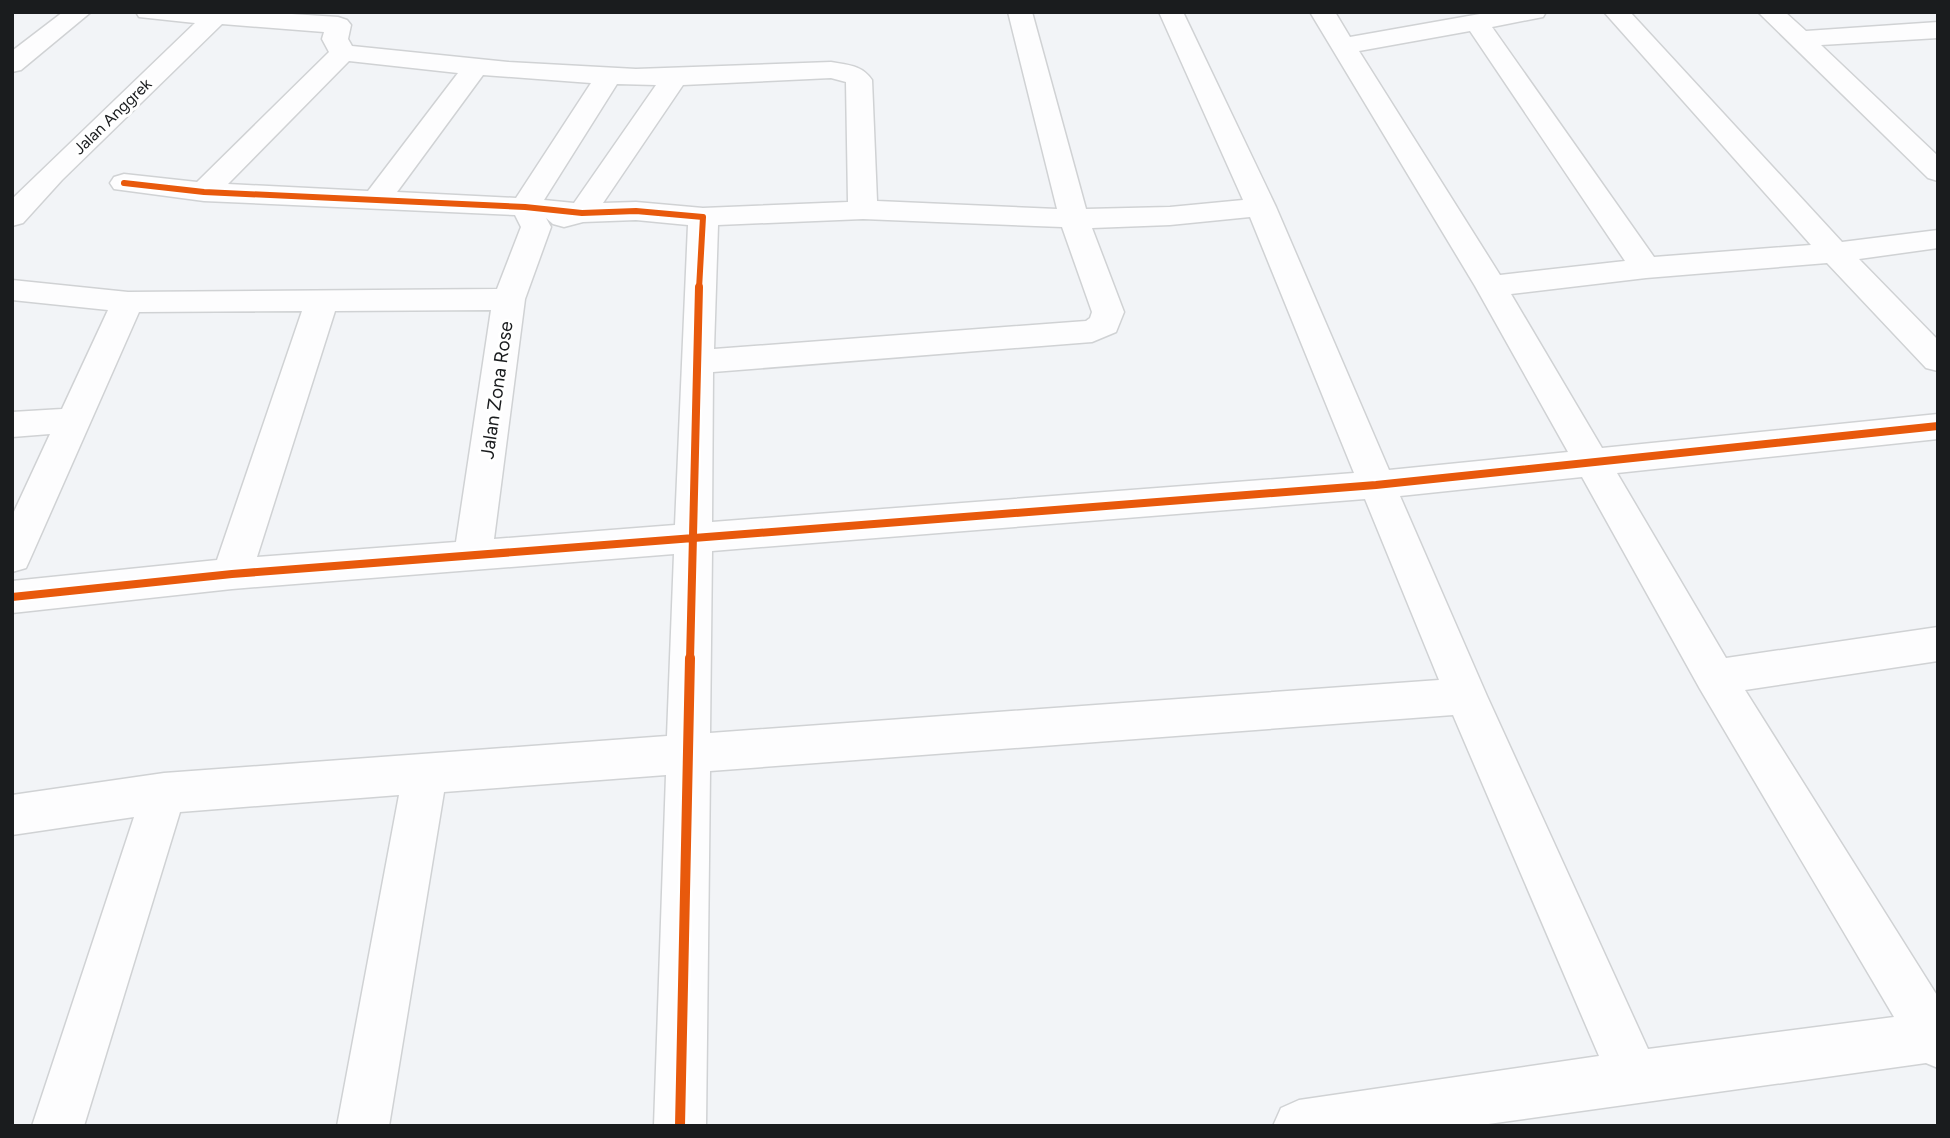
<svg xmlns="http://www.w3.org/2000/svg" width="1950" height="1138" font-family="Figtree,sans-serif">
  <style>
    .lines { fill: none; stroke-linecap: round; stroke-linejoin: round }
    .minor-casing { stroke: #d0d2d4; stroke-width: 3 }
    .minor { fill: #fdfdfe; fill-rule: evenodd }
    .cycleway-far2-casing { stroke: #fff; stroke-width: 10 }
    .cycleway-far1-casing { stroke: #fff; stroke-width: 12 }
    .cycleway-casing { stroke: #fff; stroke-width: 15 }
    .cycleway-far2 { stroke: #e8590c; stroke-width: 6 }
    .cycleway-far1 { stroke: #e8590c; stroke-width: 8 }
    .cycleway { stroke: #e8590c; stroke-width: 10 }
    .labels { text-anchor: middle; stroke-width: 6; stroke-linejoin: round; paint-order: stroke }
    .far-street-label { font-size: 16px; fill: #1a1c1e; stroke: #fff }
    .street-label { font-size: 19px; fill: #1a1c1e; stroke: #fff }
  </style>
  <rect width="100%" height="100%" fill="#f2f4f7"/>
  <g class="lines">
    <g class="minor-casing">
      <path id="minor" d="M 63,12 L 91,12 L 21,70 L 12,72 L 12,51 Z
        M 136,12 L 261,12 L 338,17 L 347,20 L 351,25 L 348,39 L 352,46 L 508,62 L 636,69 L 831,62 C 848,65 862,65 872,80 L 877,201 L 1057,209 L 1008,12 L 1032,12 L 1086,209 L 1170,207 L 1243,200 L 1159,12 L 1183,12 L 1276,207 L 1389,470 L 1568,452 L 1475,286 L 1310,12 L 1335,12 L 1350,37 L 1491,12 L 1546,12 L 1543,17 L 1492,27 L 1654,257 L 1811,245 L 1604,12 L 1630,12 L 1842,242 L 1938,230 L 1938,248 L 1859,259 L 1938,340 L 1938,371 L 1926,368 L 1827,263 L 1646,278 L 1511,294 L 1602,448 L 1938,414 L 1938,439 L 1617,473 L 1726,658 L 1938,627 L 1938,661 L 1745,690 L 1938,997 L 1938,1068 L 1926,1063 L 1474,1126 L 1273,1126 L 1281,1108 L 1299,1100 L 1599,1056 L 1453,715 L 710,771 L 706,1126 L 654,1126 L 666,775 L 444,792 L 389,1126 L 337,1126 L 399,795 L 180,812 L 84,1126 L 32,1126 L 134,817 L 12,835 L 12,795 L 164,773 L 667,736 L 674,554 L 232,589 L 12,613 L 12,581 L 217,560 L 302,311 L 139,312 L 31,557 L 26,568 L 12,572 L 12,516 L 50,434 L 12,437 L 12,412 L 62,409 L 108,310 L 12,300 L 12,280 L 128,292 L 497,289 L 521,227 L 515,215 L 204,201 L 114,189 L 110,183 L 114,177 L 124,174 L 197,182 L 329,52 L 322,39 L 324,32 L 222,24 L 62,180 L 23,223 L 12,226 L 12,199 L 195,23 L 139,17 ZM 1470,31 L 1625,261 L 1500,275 L 1359,51 ZM 349,61 L 458,73 L 368,191 L 228,184 ZM 483,75 L 591,83 L 516,198 L 397,192 ZM 831,78 L 846,82 L 848,202 L 703,208 L 636,202 L 603,203 L 683,85 ZM 617,84 L 656,85 L 574,203 L 544,200 ZM 1250,217 L 1354,473 L 712,522 L 713,372 L 1092,342 L 1116,332 L 1124,312 L 1092,228 L 1170,225 ZM 546,218 L 553,224 L 564,227 L 583,222 L 636,220 L 688,225 L 675,525 L 494,539 L 525,299 L 551,227 ZM 863,219 L 1062,227 L 1092,312 L 1090,318 L 1086,321 L 714,349 L 718,225 ZM 491,310 L 456,542 L 257,557 L 335,311 ZM 1582,477 L 1700,689 L 1894,1017 L 1648,1049 L 1487,696 L 1400,496 ZM 1365,499 L 1439,680 L 710,733 L 712,551 Z
        M 1758,12 L 1785,12 L 1806,31 L 1938,22 L 1938,38 L 1821,45 L 1938,156 L 1938,181 L 1928,178 Z"/>
    </g>
    <use href="#minor" class="minor"/>
    <g class="cycleway-far2-casing">
      <path id="cycleway-far2" d="M 124,183 L 204,192 L 525,207 L 582,213 L 636,211 L 703,217 L 699,289"/>
    </g>
    <g class="cycleway-far1-casing">
      <path id="cycleway-far1" d="M 12,597 L 232,574 L 1376,485 L 1938,426
        M 690,660 L 699,287"/>
    </g>
    <g class="cycleway-casing">
      <path id="cycleway" d="M 680,1126 L 690,658"/>
    </g>
    <use href="#cycleway-far2" class="cycleway-far2"/>
    <use href="#cycleway-far1" class="cycleway-far1"/>
    <use href="#cycleway" class="cycleway"/>
  </g>
  <g class="labels">
    <g class="far-street-label">
      <text transform="translate(112 116) rotate(-44)" y="6">Jalan Anggrek</text>
    </g>
    <g class="street-label">
      <text transform="translate(496 390) rotate(-82)" y="7">Jalan Zona Rose</text>
    </g>
  </g>
  <rect width="1950" height="1138" fill="none" stroke="#1a1c1e" stroke-width="28"/>
</svg>
